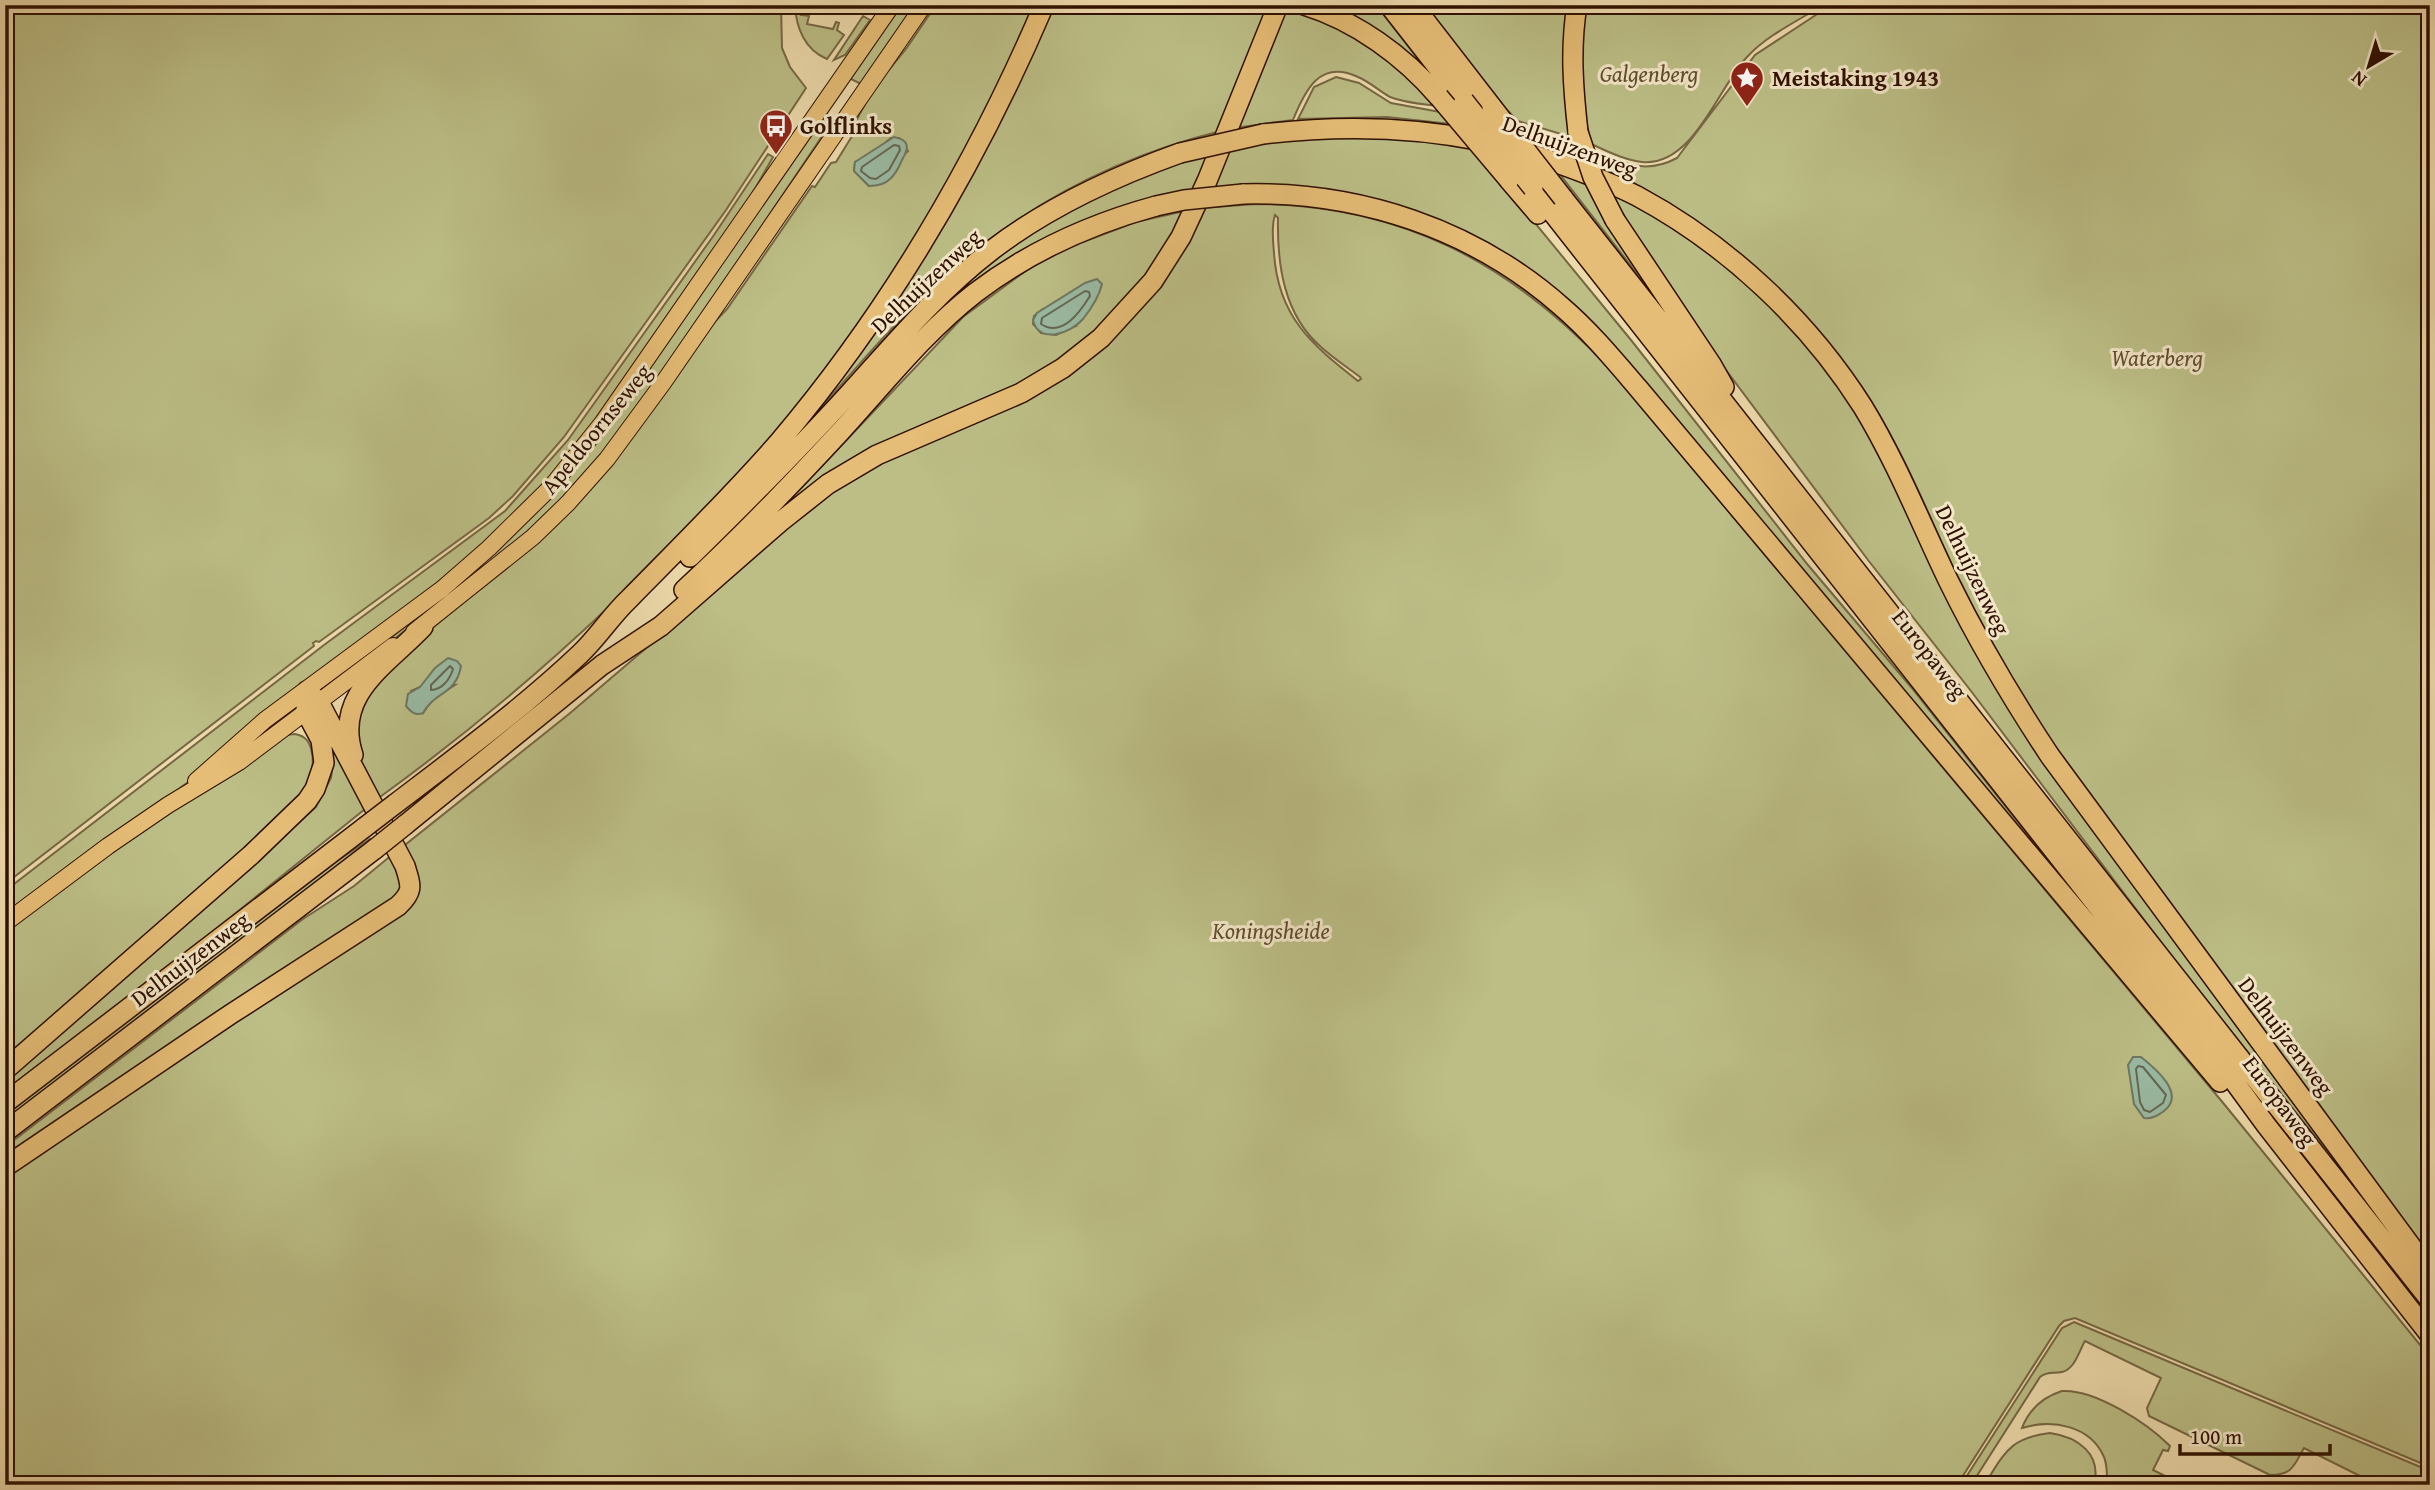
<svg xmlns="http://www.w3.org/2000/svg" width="2435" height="1490" font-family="'Gentium Book Plus',serif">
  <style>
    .green { fill: #bcbe86; stroke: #766743; stroke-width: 2; fill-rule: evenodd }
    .water { fill: #9abba4; stroke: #6f7762; stroke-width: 2 }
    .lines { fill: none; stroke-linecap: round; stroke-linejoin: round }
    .shore { stroke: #646652; stroke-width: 2 }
    .major-casing { stroke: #2f1000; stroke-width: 18 }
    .highway-casing { stroke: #2f1000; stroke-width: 22 }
    .major { stroke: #e6bd76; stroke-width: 16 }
    .highway { stroke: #e6bd76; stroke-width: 19 }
    .highway-bridge-casing { stroke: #2f1000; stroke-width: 22; stroke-linecap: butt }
    .highway-bridge { stroke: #e6bd76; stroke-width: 19 }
    .labels { text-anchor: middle; stroke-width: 6; stroke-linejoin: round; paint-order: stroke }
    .park-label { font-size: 23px; font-style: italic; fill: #604d2f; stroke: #f3e7c8 }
    .poi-label { font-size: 23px; font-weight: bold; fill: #2f1000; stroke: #f3e7c8; text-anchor: start }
    .street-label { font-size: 23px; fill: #2f1000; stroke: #f3e7c8 }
  </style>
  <rect width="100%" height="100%" fill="#eddaab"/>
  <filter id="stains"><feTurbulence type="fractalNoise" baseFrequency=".00286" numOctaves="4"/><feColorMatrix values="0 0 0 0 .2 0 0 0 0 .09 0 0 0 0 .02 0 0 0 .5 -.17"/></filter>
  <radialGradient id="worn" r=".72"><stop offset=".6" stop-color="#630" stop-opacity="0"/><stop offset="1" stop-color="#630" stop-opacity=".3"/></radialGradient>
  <path class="green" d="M 5,5 L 781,5 L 782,48 L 790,67 L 806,88 L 726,210 L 564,437 L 513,496 L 489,518 L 319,642 L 316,641 L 313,643 L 314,646 L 5,884 Z
    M 795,5 L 803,5 L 801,15 L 809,16 L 807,24 L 833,29 L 836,22 L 839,23 L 837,30 L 844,35 L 827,59 C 805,50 796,28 795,5 Z
    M 898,5 L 917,5 L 863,85 L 849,78 Z
    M 936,5 L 1034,5 C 984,126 919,239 844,346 C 808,398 765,446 722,492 C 618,605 504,707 380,797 L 364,772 L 355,745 L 359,701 L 423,636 L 537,541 L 705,332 L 727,309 L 812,186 L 815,187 L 831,163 L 836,162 L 854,133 L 851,130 L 874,88 L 906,49 ZM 891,138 L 899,138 L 908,151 L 869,186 L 854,171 L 855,162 L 870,155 ZM 455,685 L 432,700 L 423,713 L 411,691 L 420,687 Z
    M 1050,5 L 1272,5 L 1221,131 C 1119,156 1025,205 946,275 C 885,330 832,397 776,458 L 852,354 Z
    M 1317,5 L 1376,5 L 1442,90 Z
    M 1424,5 L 1572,5 L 1574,138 L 1518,121 L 1506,109 Z
    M 1583,5 L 1823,5 C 1798,21 1767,35 1747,57 C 1717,89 1693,167 1642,162 C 1624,160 1607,151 1591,144 L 1580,94 Z
    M 1831,5 L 2430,5 L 2430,1255 L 2050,739 C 2015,685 1984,630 1956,573 C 1928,514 1904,453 1869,398 C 1802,295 1708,219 1598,167 L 1593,151 C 1625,163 1645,175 1677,158 L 1755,55 Z
    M 1283,8 C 1323,20 1363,36 1395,64 C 1410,77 1424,92 1438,106 C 1422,104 1405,103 1390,97 C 1379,91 1370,82 1358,77 C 1320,59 1305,90 1293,120 L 1234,128 Z
    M 863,16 L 870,20 L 845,55 L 834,60 Z
    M 1336,77 L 1359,83 L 1391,103 L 1440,112 L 1451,124 L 1387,117 L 1298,119 L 1314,87 Z
    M 825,112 L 833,120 L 635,414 L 564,499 L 507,551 L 328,691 L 333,683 L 446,595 L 503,543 Z
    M 1524,128 L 1575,145 L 1579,159 L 1536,144 Z
    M 1340,133 L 1471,145 L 1631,340 L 1808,565 L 1911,687 L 2093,917 L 1635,373 L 1451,228 L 1211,189 L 1226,148 Z
    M 1213,151 L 1197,190 L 1141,202 L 931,325 L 923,322 L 947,298 L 1028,232 L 1125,180 Z
    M 768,154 L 773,157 L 752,194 L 592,430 L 546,484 L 469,558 L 263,718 L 195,777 L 5,916 L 5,891 L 324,645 L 505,511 L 568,440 L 714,235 Z
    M 1555,168 L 1589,182 L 1659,302 Z
    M 1609,190 C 1705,240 1799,315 1855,408 C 1893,470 1914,541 1955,601 C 2092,800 2228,999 2365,1198 L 2198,991 L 1971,691 L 1868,560 L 1714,354 L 1653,266 Z
    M 1256,204 C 1402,205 1510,263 1608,367 L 2224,1104 L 2430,1357 L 2430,1467 L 2075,1318 L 2064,1321 L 2059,1326 L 1957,1485 L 5,1485 L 5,1173 L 412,902 L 400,849 L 569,714 L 720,585 L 784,527 L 847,478 L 1064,374 L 1202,208 ZM 1275,215 L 1278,218 C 1277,265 1284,315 1321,347 C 1333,358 1347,367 1360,377 L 1361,379 L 1358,381 C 1312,345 1278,317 1274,253 C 1273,241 1271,226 1275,215 Z
    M 1189,210 L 1160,260 L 1112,320 L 1038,377 L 896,440 L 750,542 L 963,317 L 1027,270 L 1062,250 L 1136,222 ZM 1043,309 L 1076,326 L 1056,335 L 1041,333 L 1033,324 L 1034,316 Z
    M 295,734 C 306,736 310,742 312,753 C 318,784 288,807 269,827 L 5,1058 L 5,930 L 85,869 L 286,735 Z
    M 330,741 L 370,805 L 171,965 L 5,1091 L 5,1081 L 176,933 L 316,807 L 331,778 L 333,763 Z
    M 370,839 L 371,841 L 5,1123 L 5,1115 L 337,861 Z
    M 393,854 L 401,870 L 401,895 L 5,1159 L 5,1147 L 303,919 L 354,886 Z
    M 2074,1322 L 2430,1471 L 2430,1485 L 2378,1485 L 2304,1448 C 2294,1465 2293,1475 2270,1475 L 2149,1416 L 2147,1408 L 2161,1378 L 2085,1341 C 2079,1351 2075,1369 2062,1372 C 2053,1374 2048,1371 2040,1377 L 1971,1485 L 1961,1485 L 2062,1328 Z
    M 2062,1391 C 2095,1389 2147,1423 2170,1446 L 2168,1451 L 2163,1450 L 2153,1470 L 2183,1485 L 2108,1485 C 2106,1476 2108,1466 2104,1457 C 2090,1425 2052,1419 2022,1428 C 2029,1410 2043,1397 2062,1391 Z
    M 2050,1433 C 2078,1437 2102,1454 2094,1485 L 1984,1485 C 2005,1453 2009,1438 2050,1433 Z"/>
  <path class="water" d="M 894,137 C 910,140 909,148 902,160 C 899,167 896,174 890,179 C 884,185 876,186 869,186 L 854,171 L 855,162 Z
    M 1097,279 L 1102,284 C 1099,297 1091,309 1083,319 C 1071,333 1039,345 1033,320 L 1037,313 L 1085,283 Z
    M 448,658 L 457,661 L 461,666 C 456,695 435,691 423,713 C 415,716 411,712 406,706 L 408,694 L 420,687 L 435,668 Z
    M 2133,1057 L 2141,1057 C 2156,1069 2186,1094 2164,1111 C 2157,1116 2152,1119 2144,1118 L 2134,1104 L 2128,1065 Z"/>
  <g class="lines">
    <path class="shore" d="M 894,145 L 899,146 L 900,150 L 889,170 L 876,179 L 870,178 L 861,171 L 862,167 Z
      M 1085,291 L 1089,292 L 1090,296 C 1080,312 1062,338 1041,324 L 1042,318 Z
      M 450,666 L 453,669 C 450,679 442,690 431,690 L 431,685 Z
      M 2138,1066 L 2143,1067 L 2166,1095 L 2163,1103 L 2150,1112 L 2144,1110 L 2140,1102 L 2136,1069 Z"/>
    <g class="major-casing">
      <path id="major" d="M 414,632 L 533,537 L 568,503 L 607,459 L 663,383 L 924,5
        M 196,781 L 265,720 L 442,589 L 489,548 L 551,487 L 603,422 L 892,5
        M 5,923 L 108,846 L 168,805 L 239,762 L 393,646"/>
    </g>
    <g class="highway-casing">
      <path id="highway" d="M 1304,5 C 1356,21 1404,56 1439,97
        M 1389,5 L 1464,101
        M 1413,5 L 1492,107
        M 1577,5 C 1570,48 1573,88 1578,132
        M 1263,134 C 1338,125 1409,126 1483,141
        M 1519,150 C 1559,163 1600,177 1637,196 C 1728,245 1808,320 1863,407 C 1897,463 1921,524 1949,582 C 1979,643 2013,700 2050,756 L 2430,1272
        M 1509,180 L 1538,214
        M 1533,188 L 2217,1058 L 2266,1125 L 2430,1335
        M 1243,194 C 1359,191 1474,229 1562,307 C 1590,331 1614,360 1638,388 L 2220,1082
        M 1563,198 L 2430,1300
        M 1615,220 L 1711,364 L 1724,387
        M 690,557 C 739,509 788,460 835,409 C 886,354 932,296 992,250 C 1048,207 1113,177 1180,153
        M 684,590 C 739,539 791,485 841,431 C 884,384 925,332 975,293 C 1030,251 1090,224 1156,206
        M 353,755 C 333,694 387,665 423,627
        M 395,804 C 458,756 523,708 580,654 C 598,637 611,616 629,599 C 680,547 731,497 779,442 C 889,312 977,162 1044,5
        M 405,825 L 602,665 L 661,626 L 780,522 L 828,484 L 877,455 L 1021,393 L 1063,368 L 1101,338 L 1153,281 L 1181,237 L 1207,181 L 1278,5
        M 5,1070 L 251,855 L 307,801 L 315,789 L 324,763 L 321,740 L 306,712 L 307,691
        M 5,1103 L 365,827
        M 5,1132 L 375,849
        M 5,1167 L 231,1014 L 398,906 C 414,891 411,886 405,866 L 319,702 L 307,691"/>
    </g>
    <use href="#major" class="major"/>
    <use href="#highway" class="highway"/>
    <g class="highway-bridge-casing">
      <path id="highway-bridge" d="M 1439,97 L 1509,180
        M 1464,101 L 1533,188
        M 1492,107 L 1563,198
        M 1578,132 L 1593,177 L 1615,220
        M 1180,153 L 1263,134
        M 1156,206 L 1184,200 L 1243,194
        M 365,827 L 395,804
        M 375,849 L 405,825"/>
    </g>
    <use href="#highway-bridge" class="highway-bridge"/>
  </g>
  <defs>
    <g id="sight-pin" transform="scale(1.75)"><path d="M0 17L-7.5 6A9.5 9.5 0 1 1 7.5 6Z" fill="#8f2418" stroke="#f3e7c8"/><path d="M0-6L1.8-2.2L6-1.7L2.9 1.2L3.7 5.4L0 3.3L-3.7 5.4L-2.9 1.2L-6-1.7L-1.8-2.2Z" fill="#fff"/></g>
    <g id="bus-pin" transform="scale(1.75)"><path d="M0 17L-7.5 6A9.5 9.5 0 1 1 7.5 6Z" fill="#8f2418" stroke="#f3e7c8"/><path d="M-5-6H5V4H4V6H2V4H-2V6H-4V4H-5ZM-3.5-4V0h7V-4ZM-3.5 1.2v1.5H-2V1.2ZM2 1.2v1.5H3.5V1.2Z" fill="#fff"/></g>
  </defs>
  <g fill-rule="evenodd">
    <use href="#sight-pin" x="1747" y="78"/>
    <use href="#bus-pin" x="776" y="126"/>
  </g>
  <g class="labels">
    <g class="park-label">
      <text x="1649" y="82">Galgenberg</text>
      <text x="2157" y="366">Waterberg</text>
      <text x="1271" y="939">Koningsheide</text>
    </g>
    <g class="poi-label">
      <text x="1772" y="86">Meistaking 1943</text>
      <text x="800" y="134">Golflinks</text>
    </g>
    <g class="street-label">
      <text transform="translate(1570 146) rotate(20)" y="8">Delhuijzenweg</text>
      <text transform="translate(926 281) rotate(-43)" y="8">Delhuijzenweg</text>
      <text transform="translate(596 429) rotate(-51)" y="8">Apeldoornseweg</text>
      <text transform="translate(1973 570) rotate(64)" y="8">Delhuijzenweg</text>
      <text transform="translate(1930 654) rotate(52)" y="8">Europaweg</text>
      <text transform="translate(190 959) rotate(-37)" y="8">Delhuijzenweg</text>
      <text transform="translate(2286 1036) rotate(53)" y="8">Delhuijzenweg</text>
      <text transform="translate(2280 1101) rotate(53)" y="8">Europaweg</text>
    </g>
  </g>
  <rect width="2435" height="1490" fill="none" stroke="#eddaab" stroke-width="28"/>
  <rect x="7" y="7" width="2421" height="1476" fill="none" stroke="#2f1000" stroke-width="3.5"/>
  <rect x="14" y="14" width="2407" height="1462" fill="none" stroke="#2f1000" stroke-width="2"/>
  <g transform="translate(2369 66) rotate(218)" stroke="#f3e7c8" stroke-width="5" paint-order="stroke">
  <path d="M0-5L12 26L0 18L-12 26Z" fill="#2f1000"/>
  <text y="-10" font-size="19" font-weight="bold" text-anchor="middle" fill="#2f1000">N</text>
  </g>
  <path d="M2180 1444v10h150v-10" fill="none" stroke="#2f1000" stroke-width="3.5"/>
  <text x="2190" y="1444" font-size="21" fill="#2f1000" stroke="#f3e7c8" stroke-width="5" paint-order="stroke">100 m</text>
  <rect width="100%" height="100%" filter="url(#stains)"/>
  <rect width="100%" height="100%" fill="url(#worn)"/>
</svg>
